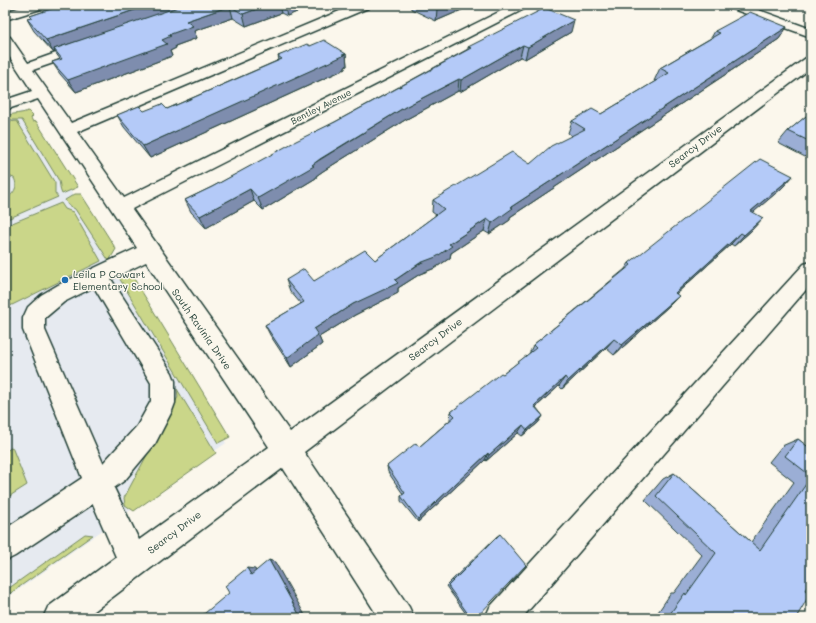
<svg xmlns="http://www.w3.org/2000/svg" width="816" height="623" font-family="Mali,sans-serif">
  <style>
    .built { fill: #e6eaf0 }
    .green { fill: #cad689; stroke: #748a5e }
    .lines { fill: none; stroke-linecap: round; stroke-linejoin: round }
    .minor-casing { stroke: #1f3d34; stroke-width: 3 }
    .minor { fill: #fbf7ec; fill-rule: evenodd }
    .wall { fill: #9baed5; stroke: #1f3d34 }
    .shaded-wall { fill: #7e8dae; stroke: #1f3d34 }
    .building { fill: #b4caf8; stroke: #1f3d34 }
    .poi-dot { fill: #1f6fb2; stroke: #fbf7ec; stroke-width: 1.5 }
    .labels { text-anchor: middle; stroke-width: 3; stroke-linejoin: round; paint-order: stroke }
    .far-street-label { font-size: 9px; fill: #1f3d34; stroke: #fbf7ec }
    .street-label { font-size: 10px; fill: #1f3d34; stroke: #fbf7ec }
    .poi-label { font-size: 10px; fill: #1f3d34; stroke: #fbf7ec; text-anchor: start }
  </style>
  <rect width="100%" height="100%" fill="#fbf7ec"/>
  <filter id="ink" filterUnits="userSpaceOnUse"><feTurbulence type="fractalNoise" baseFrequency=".025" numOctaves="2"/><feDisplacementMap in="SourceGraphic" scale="8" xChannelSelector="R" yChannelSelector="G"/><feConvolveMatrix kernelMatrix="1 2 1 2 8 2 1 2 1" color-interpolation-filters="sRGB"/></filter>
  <g filter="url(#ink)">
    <path class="built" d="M 22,111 L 226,443 L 5,599 L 5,117 Z"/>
    <path class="green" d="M 28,111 L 33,116 L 31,118 L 33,122 L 36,121 L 78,187 L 62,194 C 59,189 61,184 58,179 L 22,120 L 5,120 L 5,116 C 13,113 22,114 28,111 Z
      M 17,121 L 55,183 L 55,193 L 58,197 L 5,220 L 5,200 C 13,194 19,188 14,178 L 5,175 L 6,140 L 5,122 Z
      M 81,194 L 116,249 L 109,261 L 75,209 L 68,205 L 65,200 L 75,194 Z
      M 61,203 L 65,209 L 73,212 L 101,261 L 6,308 L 5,226 Z
      M 118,276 L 133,277 L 230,437 L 218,443 Z
      M 177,389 L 216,453 L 134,511 L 125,505 L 124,498 L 178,397 Z
      M 12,447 L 27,485 L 5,499 L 5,452 Z
      M 85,534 L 93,535 L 5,597 L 5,591 Z"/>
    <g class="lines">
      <g class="minor-casing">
        <path id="minor" d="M 27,5 L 46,5 L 44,8 L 5,20 L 5,12 Z
          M 354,5 L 370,5 L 368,8 L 77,132 L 124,198 L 513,5 L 528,5 L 526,8 L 132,209 L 290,432 L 806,58 L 811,57 L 811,68 L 304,452 L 409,607 L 414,618 L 379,618 L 283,468 L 85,618 L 43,618 L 48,607 L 116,557 L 93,504 L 15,556 L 5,561 L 5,529 L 82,478 L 23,330 L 23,318 L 28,307 L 41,295 L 58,285 L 137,248 L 38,99 L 5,110 L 5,100 L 32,91 L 5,50 L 5,36 L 10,37 L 28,63 L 81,44 L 91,44 L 93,47 L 91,50 L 33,70 L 71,123 ZM 146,262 L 269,447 L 139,540 L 114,488 L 125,480 L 155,444 L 172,411 L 175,403 L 175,381 L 172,373 L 111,279 ZM 94,287 L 151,383 L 151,401 L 137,426 L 103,463 L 45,330 L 45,318 L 64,302 Z
          M 728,5 L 745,5 L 811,29 L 811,37 L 730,8 Z
          M 811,262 L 811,284 L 522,618 L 485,618 L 490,607 L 804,264 Z"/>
      </g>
      <use href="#minor" class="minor"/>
    </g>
    <path class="wall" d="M 51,5 L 314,5 L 287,16 L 281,13 L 246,26 L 233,18 L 194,31 L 197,38 L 175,46 L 176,48 L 170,51 L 172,56 L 76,92 L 60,74 L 52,62 L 60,59 L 55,52 L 53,52 L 34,31 L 27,19 L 32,18 L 30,16 L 54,8 Z
      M 411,5 L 473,5 L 436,21 L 411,9 Z
      M 787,27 L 779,39 L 510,217 L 510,220 L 489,234 L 484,231 L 451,253 L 450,258 L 435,268 L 420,274 L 398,288 L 398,293 L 355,315 L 319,337 L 322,344 L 291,367 L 270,335 L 265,325 L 301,304 L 290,291 L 286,280 L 314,281 L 375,260 L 436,215 L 432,212 L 433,200 L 530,164 L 572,136 L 568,133 L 572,121 L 601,114 L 656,81 L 654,81 L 660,68 L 711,38 L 715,31 Z
      M 571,32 L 525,59 L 520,57 L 460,92 L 458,91 L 405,120 L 323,171 L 316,176 L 316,178 L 263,210 L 254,201 L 206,228 L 191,212 L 185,200 L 212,187 L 335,122 L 468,49 L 468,47 Z
      M 310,46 L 346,54 L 347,66 L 345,67 L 345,69 L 150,158 L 124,127 L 117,115 L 167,109 L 279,60 L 278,56 Z
      M 811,112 L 811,154 L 807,158 L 778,143 L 788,131 Z
      M 793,176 L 782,188 L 753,212 L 752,230 L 734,246 L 731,244 L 676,294 L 669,306 L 614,355 L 606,348 L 562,389 L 559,386 L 536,407 L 543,416 L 538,423 L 522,436 L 518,433 L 486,461 L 485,460 L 418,522 L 401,501 L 401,496 L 403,494 L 388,472 L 387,466 L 419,447 L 450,420 L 450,419 L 451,412 L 503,374 L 529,354 L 533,345 L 625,269 L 629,263 Z
      M 798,439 L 811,449 L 811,581 L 805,590 L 796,618 L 654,618 L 671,593 L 674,593 L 702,555 L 645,500 L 663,479 L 674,473 L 751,542 L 794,482 L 769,462 L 782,446 Z
      M 500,534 L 476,618 L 469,618 L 446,586 L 496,537 Z"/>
    <path class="shaded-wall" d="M 149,5 L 188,5 L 54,49 L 55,52 L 53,52 L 46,40 Z
      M 268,5 L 279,5 L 281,13 L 246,26 L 243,14 Z
      M 284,5 L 314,5 L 287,16 Z
      M 447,5 L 473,5 L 436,21 L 437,9 Z
      M 230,6 L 233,18 L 194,31 L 197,38 L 175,46 L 176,48 L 170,51 L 172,56 L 76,92 L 68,80 L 162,40 L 186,21 Z
      M 574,20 L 571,32 L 525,59 L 528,47 Z
      M 787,27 L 779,39 L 510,217 L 510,220 L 489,234 L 492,223 L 511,207 Z
      M 523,45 L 520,57 L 460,92 L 461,80 Z
      M 346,54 L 347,66 L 345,67 L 345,69 L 150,158 L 143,146 Z
      M 459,79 L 458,91 L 405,120 L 323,171 L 316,176 L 316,178 L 263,210 L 258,198 L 405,107 Z
      M 793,176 L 782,188 L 741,223 L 751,211 Z
      M 250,189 L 254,201 L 206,228 L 200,216 Z
      M 763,218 L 752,230 L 734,246 L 744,235 Z
      M 487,219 L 484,231 L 451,253 L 450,258 L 435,268 L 420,274 L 398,288 L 398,293 L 355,315 L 319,337 L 322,344 L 291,367 L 287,358 L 314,329 L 353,304 L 395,280 Z
      M 741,233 L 731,244 L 666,303 L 675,293 Z
      M 679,296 L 669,306 L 614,355 L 622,345 Z
      M 614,339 L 606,348 L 562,389 L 568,381 Z
      M 565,377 L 559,386 L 529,413 L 534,406 Z
      M 543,416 L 538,423 L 522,436 L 527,430 Z
      M 523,425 L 518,433 L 486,461 L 489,455 Z
      M 488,453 L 485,460 L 418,522 L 418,519 Z
      M 269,560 L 275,562 L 306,617 L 306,618 L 301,618 Z
      M 247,568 L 255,569 L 258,576 L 251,575 Z"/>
    <path class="building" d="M 52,5 L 149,5 L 46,40 L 27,19 L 32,18 L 30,16 L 54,8 Z
      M 184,5 L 268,5 L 243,14 L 230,6 L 186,21 L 193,26 L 168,35 L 171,36 L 162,40 L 167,44 L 68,80 L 52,62 L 62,59 L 54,49 Z
      M 427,5 L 447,5 L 437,9 Z
      M 545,8 L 574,20 L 528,47 L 523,45 L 461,80 L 459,79 L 405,107 L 320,159 L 312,165 L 314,166 L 258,198 L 250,189 L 200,216 L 185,200 L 212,187 L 296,141 L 335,122 L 471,48 L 468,47 Z
      M 750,12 L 787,27 L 511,207 L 513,208 L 492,223 L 487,219 L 449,244 L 452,246 L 436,257 L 420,263 L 395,280 L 398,283 L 353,304 L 314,329 L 318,335 L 287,358 L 265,325 L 304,302 L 286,280 L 304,269 L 314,281 L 365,250 L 375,260 L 444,209 L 433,200 L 512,152 L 530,164 L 551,146 L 585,129 L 572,121 L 592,109 L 601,114 L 669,73 L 660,68 L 720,33 L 715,31 Z
      M 324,40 L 346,54 L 342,55 L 343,56 L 143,146 L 117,115 L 139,106 L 144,111 L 162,104 L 167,109 L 282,59 L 278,56 L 307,44 L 310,46 Z
      M 811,112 L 811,142 L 788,131 Z
      M 760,159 L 793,176 L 751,211 L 763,218 L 744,235 L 741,233 L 675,293 L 679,296 L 622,345 L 614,339 L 568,381 L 565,377 L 534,406 L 543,416 L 527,430 L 523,425 L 489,455 L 488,453 L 418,519 L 401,496 L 405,493 L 387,466 L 416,443 L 419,447 L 455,416 L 451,412 L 501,373 L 503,374 L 536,348 L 533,345 L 631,265 L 629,263 Z
      M 798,439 L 811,449 L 811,476 L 785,456 Z
      M 674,473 L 760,550 L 811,477 L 811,581 L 805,590 L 810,594 L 796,618 L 667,618 L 685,593 L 686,595 L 716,553 L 656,496 Z
      M 500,534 L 526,565 L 476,618 L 471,618 L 448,586 Z
      M 269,560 L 301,618 L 199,618 L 229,593 L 225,586 L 247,568 L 251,575 Z"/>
  </g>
  <circle class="poi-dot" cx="65" cy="280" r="4"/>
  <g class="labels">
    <g class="far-street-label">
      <text transform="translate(321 107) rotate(-27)" y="3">Bentley Avenue</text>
    </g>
    <g class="street-label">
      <text transform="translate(695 146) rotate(-37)" y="4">Searcy Drive</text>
      <text transform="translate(202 329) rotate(55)" y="4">South Ravinia Drive</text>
      <text transform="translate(435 339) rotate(-37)" y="4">Searcy Drive</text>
      <text transform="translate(174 532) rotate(-37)" y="4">Searcy Drive</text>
    </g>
    <g class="poi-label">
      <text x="73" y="278">Leila P Cowart<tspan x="73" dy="12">Elementary School</tspan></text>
    </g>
  </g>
  <rect width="816" height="623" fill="none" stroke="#fbf7ec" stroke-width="20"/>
  <rect x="10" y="10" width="796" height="603" fill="none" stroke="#1f3d34" stroke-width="1.5" filter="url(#ink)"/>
</svg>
